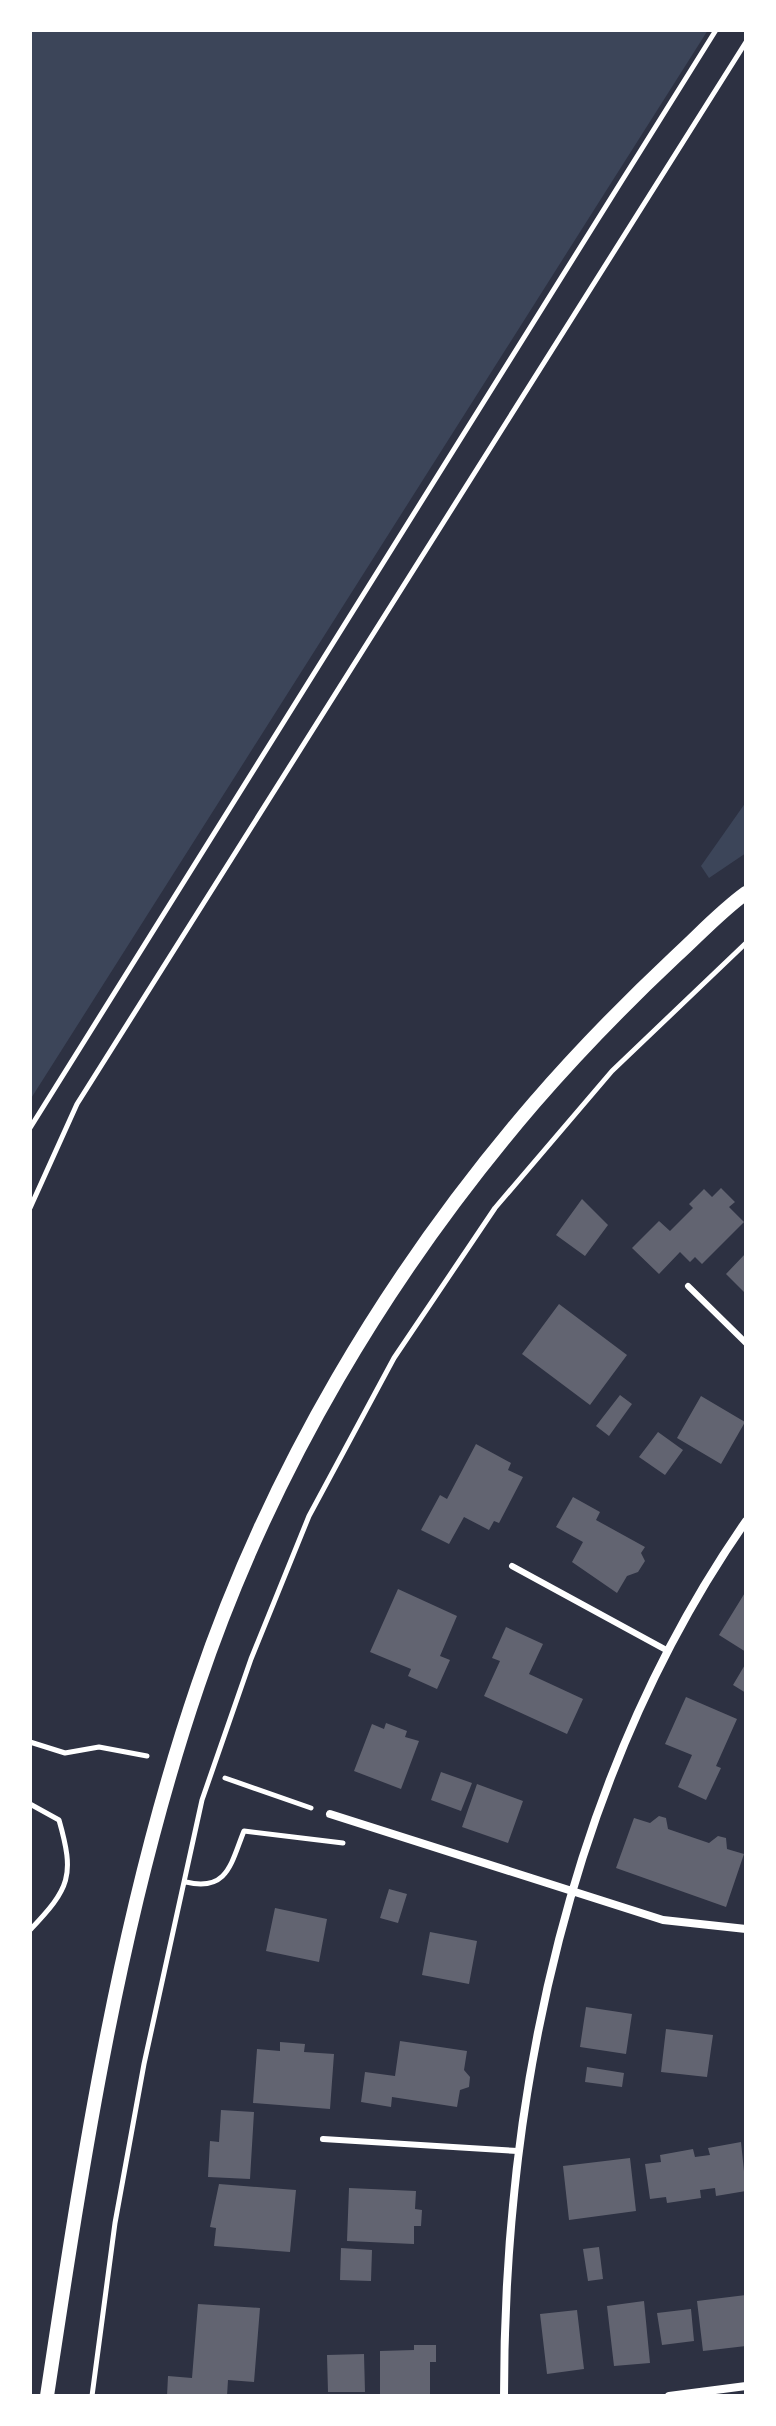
<svg xmlns="http://www.w3.org/2000/svg" width="776" height="2426" font-family="Karla,sans-serif">
  <style>
    .green { fill: #3c4559 }
    .building { fill: #626471 }
    .lines { fill: none; stroke-linecap: round; stroke-linejoin: round }
    .path { stroke: #fff; stroke-width: 5 }
    .service { stroke: #fff; stroke-width: 6 }
    .minor { stroke: #fff; stroke-width: 8 }
    .tertiary { stroke: #fff; stroke-width: 14 }
  </style>
  <rect width="100%" height="100%" fill="#2d3142"/>
  <path class="green" d="M 30,30 L 708,30 L 30,1100 Z
    M 746,802 L 746,853 L 709,878 L 701,866 Z"/>
  <path class="building" d="M 721,1188 L 735,1202 L 729,1207 L 744,1222 L 702,1264 L 695,1257 L 690,1262 L 680,1252 L 659,1274 L 632,1248 L 659,1221 L 670,1231 L 693,1208 L 689,1204 L 704,1189 L 712,1197 Z
    M 582,1199 L 608,1225 L 585,1256 L 556,1235 Z
    M 746,1253 L 746,1294 L 726,1274 Z
    M 559,1304 L 627,1355 L 590,1405 L 522,1354 Z
    M 620,1395 L 632,1404 L 609,1436 L 596,1426 Z
    M 701,1396 L 745,1422 L 721,1464 L 677,1438 Z
    M 658,1432 L 683,1450 L 665,1475 L 639,1457 Z
    M 476,1444 L 511,1463 L 508,1470 L 523,1477 L 499,1523 L 494,1521 L 489,1530 L 464,1517 L 449,1544 L 421,1530 L 440,1495 L 447,1499 Z
    M 573,1497 L 600,1512 L 596,1520 L 645,1547 L 641,1553 L 645,1561 L 638,1572 L 627,1576 L 617,1593 L 572,1562 L 583,1542 L 556,1527 Z
    M 398,1589 L 457,1616 L 440,1656 L 450,1660 L 437,1689 L 408,1676 L 411,1669 L 370,1652 Z
    M 746,1591 L 746,1652 L 719,1635 Z
    M 506,1627 L 543,1644 L 529,1674 L 583,1699 L 567,1734 L 484,1696 L 500,1661 L 492,1658 Z
    M 746,1663 L 746,1693 L 733,1685 Z
    M 686,1697 L 737,1719 L 716,1766 L 721,1768 L 706,1800 L 678,1787 L 692,1755 L 665,1744 Z
    M 386,1723 L 407,1731 L 405,1737 L 419,1741 L 401,1789 L 354,1771 L 372,1724 L 384,1729 Z
    M 441,1772 L 472,1783 L 461,1811 L 431,1800 Z
    M 477,1784 L 523,1801 L 508,1843 L 462,1827 Z
    M 659,1816 L 666,1818 L 668,1829 L 709,1843 L 718,1836 L 726,1838 L 727,1849 L 744,1854 L 726,1907 L 616,1868 L 634,1818 L 650,1823 Z
    M 389,1889 L 407,1894 L 398,1923 L 380,1918 Z
    M 275,1908 L 327,1919 L 319,1962 L 266,1951 Z
    M 430,1932 L 477,1941 L 469,1984 L 422,1975 Z
    M 586,2007 L 632,2014 L 626,2054 L 580,2047 Z
    M 666,2029 L 713,2035 L 707,2077 L 661,2072 Z
    M 400,2041 L 467,2051 L 464,2070 L 470,2077 L 469,2087 L 460,2090 L 457,2107 L 392,2097 L 391,2107 L 361,2102 L 365,2072 L 395,2076 Z
    M 280,2042 L 305,2044 L 304,2052 L 334,2054 L 330,2109 L 253,2103 L 257,2049 L 280,2051 Z
    M 587,2067 L 624,2073 L 622,2087 L 585,2082 Z
    M 221,2110 L 254,2112 L 250,2179 L 208,2177 L 210,2141 L 219,2142 Z
    M 741,2142 L 746,2191 L 716,2196 L 715,2188 L 700,2190 L 701,2198 L 667,2203 L 666,2197 L 650,2199 L 645,2164 L 661,2162 L 660,2155 L 693,2149 L 695,2157 L 710,2155 L 708,2148 Z
    M 630,2158 L 636,2211 L 569,2220 L 563,2166 Z
    M 219,2184 L 296,2190 L 290,2252 L 214,2246 L 216,2228 L 210,2227 Z
    M 349,2188 L 416,2191 L 415,2209 L 422,2210 L 421,2226 L 414,2226 L 414,2244 L 347,2241 Z
    M 599,2247 L 603,2279 L 588,2281 L 583,2249 Z
    M 341,2248 L 372,2250 L 371,2281 L 340,2280 Z
    M 746,2295 L 746,2346 L 703,2351 L 697,2301 Z
    M 644,2301 L 650,2363 L 614,2366 L 607,2306 Z
    M 198,2304 L 260,2308 L 254,2382 L 228,2380 L 227,2396 L 167,2396 L 168,2376 L 192,2378 Z
    M 691,2309 L 694,2341 L 662,2345 L 657,2313 Z
    M 577,2310 L 584,2369 L 547,2374 L 540,2314 Z
    M 414,2345 L 436,2345 L 436,2362 L 430,2362 L 430,2396 L 380,2396 L 380,2351 L 414,2350 Z
    M 364,2354 L 365,2392 L 328,2392 L 327,2355 Z"/>
  <g class="lines">
    <path class="path" d="M 30,1128 L 716,30
      M 30,1208 L 77,1104 L 746,42
      M 30,1742 L 65,1753 L 99,1747 L 147,1756
      M 225,1778 L 311,1808
      M 30,1804 L 59,1820 C 75,1876 70,1888 30,1930
      M 186,1882 C 228,1892 231,1863 244,1831 L 343,1843
      M 92,2396 L 115,2223 L 144,2064 L 202,1800 L 251,1659 L 309,1516 L 394,1358 L 495,1208 L 612,1071 L 746,943"/>
    <path class="service" d="M 688,1286 L 746,1343
      M 512,1566 L 668,1651
      M 323,2139 L 518,2151"/>
    <path class="minor" d="M 330,1814 L 663,1920 L 746,1929
      M 504,2396 C 504,2093 570,1774 746,1521
      M 669,2396 L 746,2386"/>
    <path class="tertiary" d="M 47,2396 C 83,2158 120,1914 198,1685 C 270,1472 387,1274 534,1103 C 579,1051 626,1003 676,956 C 699,935 721,911 746,893"/>
  </g>
  <rect width="776" height="2426" fill="none" stroke="#ffffff" stroke-width="64"/>
</svg>
